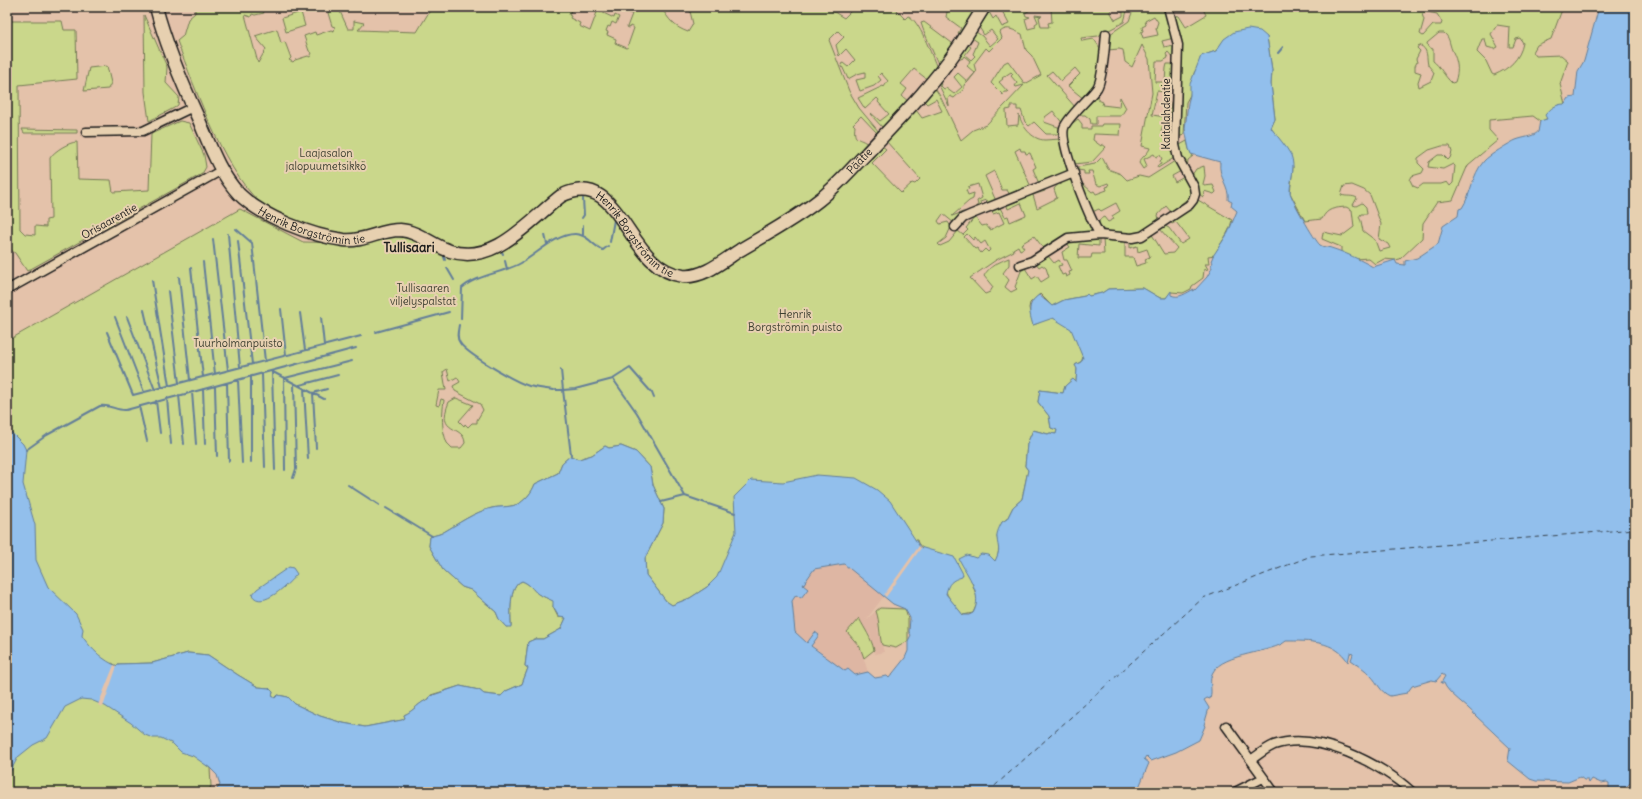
<svg xmlns="http://www.w3.org/2000/svg" width="1642" height="799" font-family="Delius,sans-serif">
  <style>
    .built { fill: #deb6a3 }
    .green { fill: #cad78b; stroke: #737a54; fill-rule: evenodd }
    .water { fill: #92bfec; stroke: #637e99; fill-rule: evenodd }
    .pier { fill: #e4c2aa }
    .lines { fill: none; stroke-linecap: round; stroke-linejoin: round }
    .stream { stroke: #637e99; stroke-width: 2 }
    .ferry { stroke: #3a4550; stroke-width: 1; stroke-dasharray: 5 4; stroke-linecap: butt }
    .street-casing { stroke: #1c1c1c; stroke-width: 11 }
    .secondary-casing { stroke: #1c1c1c; stroke-width: 15 }
    .street { stroke: #e7d0b0; stroke-width: 8 }
    .secondary { stroke: #e7d0b0; stroke-width: 12 }
    .labels { text-anchor: middle; stroke-width: 4; stroke-linejoin: round; paint-order: stroke }
    .street-label { font-size: 11px; fill: #1c1c1c; stroke: #e7d0b0 }
    .park-label { font-size: 11px; fill: #3f4132; stroke: #e7d0b0 }
    .quarter-label { font-size: 13px; font-weight: bold; fill: #1c1c1c; stroke: #e7d0b0 }
  </style>
  <rect width="100%" height="100%" fill="#e4c2aa"/>
  <filter id="ink" filterUnits="userSpaceOnUse"><feTurbulence type="fractalNoise" baseFrequency=".025" numOctaves="2"/><feDisplacementMap in="SourceGraphic" scale="8" xChannelSelector="R" yChannelSelector="G"/><feConvolveMatrix kernelMatrix="1 2 1 2 8 2 1 2 1" color-interpolation-filters="sRGB"/></filter>
  <g filter="url(#ink)">
    <path class="built" d="M 844,564 L 884,596 L 866,620 L 876,611 L 879,620 L 878,631 L 884,652 L 875,654 L 870,635 L 864,629 L 859,619 L 847,632 L 860,647 L 868,672 L 855,675 L 848,669 L 845,672 L 811,646 L 819,635 L 815,632 L 807,643 L 795,632 L 792,601 L 796,595 L 801,598 L 808,589 L 802,585 L 814,569 Z"/>
    <path class="green" d="M 195,7 L 258,7 L 260,11 L 263,10 L 264,13 L 255,15 L 252,14 L 251,17 L 245,15 L 258,63 L 266,49 L 255,36 L 277,29 L 281,43 L 285,42 L 291,58 L 289,60 L 293,62 L 295,60 L 308,56 L 310,57 L 312,53 L 309,51 L 304,36 L 315,32 L 316,35 L 331,30 L 334,31 L 335,27 L 332,26 L 328,13 L 331,7 L 338,7 L 348,29 L 354,29 L 354,21 L 364,23 L 358,30 L 417,32 L 432,7 L 575,7 L 573,10 L 571,10 L 569,15 L 571,16 L 570,18 L 580,23 L 579,26 L 590,31 L 597,12 L 593,10 L 594,7 L 600,9 L 599,11 L 614,18 L 615,15 L 619,17 L 616,24 L 612,22 L 610,27 L 608,26 L 606,31 L 608,32 L 607,35 L 616,39 L 615,43 L 627,48 L 634,28 L 630,26 L 629,28 L 627,27 L 632,14 L 622,9 L 623,7 L 661,7 C 669,20 674,27 688,32 L 693,24 L 689,7 L 826,7 L 844,18 L 855,7 L 893,7 L 905,19 L 908,16 C 919,19 932,56 937,68 L 928,80 L 914,69 L 901,84 L 907,89 L 902,96 L 909,102 L 883,128 L 870,114 L 871,113 L 880,121 L 889,114 L 878,102 L 879,100 L 877,98 L 865,109 L 858,98 L 883,86 L 884,87 L 888,81 L 881,73 L 878,76 L 881,80 L 874,86 L 860,91 L 856,80 L 865,78 L 865,72 L 857,74 L 848,79 L 841,64 L 843,63 L 848,67 L 855,60 L 846,49 L 839,56 L 836,45 L 844,37 L 838,31 L 829,40 L 849,91 L 859,108 L 879,132 L 878,134 L 861,116 L 853,124 L 855,126 C 853,142 859,137 868,144 L 857,157 L 863,164 L 882,146 L 886,149 L 872,163 L 901,193 L 912,183 L 915,184 L 920,179 L 886,141 L 916,110 L 922,118 L 942,111 L 936,99 L 927,104 L 924,101 L 933,89 L 936,90 L 940,96 L 961,140 L 973,130 L 986,125 L 1024,85 L 1016,87 L 1015,86 L 1017,83 L 1011,76 L 1013,74 L 1011,72 L 1002,78 L 1003,79 L 999,82 L 1008,92 L 1004,92 L 1003,95 L 991,83 L 1004,63 L 1008,61 L 1025,84 L 1041,75 L 1032,56 L 1026,50 L 1022,34 C 1014,31 1008,25 1000,32 L 1002,38 L 989,51 L 986,48 L 974,64 L 976,72 L 964,85 L 964,89 L 954,98 L 950,96 L 948,99 L 949,106 L 938,83 L 940,81 L 941,86 L 944,89 L 946,88 L 954,94 L 962,87 L 954,77 L 958,73 L 968,82 L 975,73 L 967,66 L 970,61 L 964,56 L 962,59 L 959,57 L 968,45 L 971,47 L 965,55 L 971,60 L 975,56 L 973,54 L 978,42 L 972,38 L 976,32 L 982,36 L 990,46 L 998,39 L 991,30 L 984,35 L 979,27 L 989,12 L 993,19 L 996,16 L 1002,27 L 1009,24 L 1001,9 L 996,12 L 992,7 L 1016,7 L 1017,9 L 1032,7 L 1032,9 L 1025,13 L 1026,16 L 1030,17 L 1025,19 L 1028,29 L 1036,27 L 1035,24 L 1038,22 L 1035,15 L 1042,16 L 1039,17 L 1041,27 L 1049,27 L 1048,23 L 1052,22 L 1051,8 L 1036,7 L 1113,7 L 1114,9 L 1110,11 L 1115,20 L 1123,16 L 1123,12 L 1121,12 L 1119,7 L 1128,7 L 1124,22 L 1098,36 L 1081,38 L 1082,41 L 1094,39 L 1102,51 L 1096,84 L 1084,99 L 1068,86 L 1080,74 L 1075,68 L 1061,81 L 1052,71 L 1047,75 L 1076,108 L 1063,124 L 1053,111 L 1045,117 L 1044,122 L 1061,128 L 1060,134 L 1046,134 L 1034,122 L 1029,126 L 1025,122 L 1021,110 L 1017,110 L 1017,106 L 1011,106 L 1011,109 L 1006,110 L 1007,126 L 1018,125 L 1019,115 C 1022,126 1032,140 1045,140 C 1050,140 1056,139 1061,139 L 1070,169 L 1068,172 L 1039,184 L 1033,169 L 1036,167 L 1030,153 L 1026,154 L 1025,151 L 1021,151 L 1020,148 L 1015,151 L 1031,187 L 1010,195 L 1007,190 L 1002,190 L 994,171 L 985,176 L 996,201 L 988,204 L 986,200 L 980,202 L 981,207 L 975,209 L 975,207 L 978,205 L 977,201 L 982,198 L 978,184 L 968,187 L 969,189 L 966,190 L 968,195 L 974,193 L 973,199 L 969,201 L 952,216 L 963,212 L 969,212 L 954,223 L 943,214 L 938,221 L 940,224 L 948,222 L 951,227 L 946,238 L 938,244 L 940,246 L 949,242 L 958,231 L 963,235 L 968,230 L 966,228 L 975,217 L 982,226 L 986,225 L 990,230 L 1004,223 L 999,212 L 993,214 L 991,210 L 999,206 L 1005,217 L 1008,216 L 1010,222 L 1026,215 L 1021,203 L 1008,209 L 1006,203 L 1044,187 L 1045,191 L 1033,195 L 1037,208 L 1057,198 L 1054,189 C 1059,183 1065,175 1074,180 L 1092,231 L 1088,233 L 1067,236 L 1044,249 L 1034,236 L 1021,244 L 1024,248 L 1020,250 L 1018,246 L 1013,249 L 1014,251 L 996,260 L 970,278 L 985,294 L 990,292 L 993,287 L 984,276 C 989,266 999,262 1009,258 L 1009,265 L 1003,273 L 1009,280 L 1005,287 L 1011,292 L 1017,289 L 1015,287 L 1021,271 L 1025,268 L 1032,279 L 1037,276 L 1041,282 L 1049,277 L 1046,268 L 1042,265 L 1039,267 L 1035,262 L 1054,250 L 1048,256 L 1054,263 L 1059,260 L 1062,265 L 1058,266 L 1062,275 L 1065,274 L 1066,277 L 1070,275 L 1069,272 L 1072,271 L 1067,260 L 1064,260 L 1062,252 L 1070,247 L 1067,243 L 1058,247 L 1069,240 L 1099,238 L 1099,246 L 1079,244 L 1078,258 L 1091,258 L 1092,254 L 1104,254 L 1103,239 L 1125,241 L 1125,257 L 1133,257 L 1136,266 L 1146,263 L 1145,259 L 1150,257 L 1147,249 L 1138,252 L 1137,246 L 1130,248 L 1130,241 L 1140,239 L 1151,233 L 1164,254 L 1173,253 L 1177,248 L 1159,228 L 1163,225 L 1169,228 L 1181,244 L 1189,239 L 1176,222 L 1172,224 L 1169,221 L 1198,200 L 1232,220 C 1229,235 1220,242 1215,255 L 1208,256 L 1209,264 L 1205,264 L 1208,269 L 1204,270 L 1203,278 L 1192,286 L 1191,289 L 1183,293 L 1171,292 L 1166,298 L 1160,298 L 1143,288 L 1108,289 L 1102,293 L 1089,296 L 1087,294 L 1085,296 L 1064,300 L 1052,306 L 1040,294 L 1030,303 L 1029,308 L 1033,325 C 1038,324 1048,317 1053,318 C 1064,321 1093,342 1087,354 L 1081,352 L 1083,355 L 1082,361 L 1075,365 L 1077,368 L 1076,382 L 1073,379 L 1065,386 L 1063,393 L 1040,390 L 1038,402 L 1049,416 L 1051,428 L 1057,430 L 1056,434 L 1050,433 L 1048,434 L 1033,430 L 1027,444 L 1025,466 L 1028,470 L 1022,499 L 1013,507 L 1007,519 L 1002,522 L 997,537 L 999,545 L 998,555 L 995,562 C 957,556 971,577 978,601 L 973,613 L 963,615 C 952,603 944,595 944,579 L 948,575 C 945,559 918,550 917,540 L 912,540 C 901,529 882,505 867,500 C 843,492 762,495 746,515 C 742,519 742,529 740,535 C 736,551 730,569 723,584 L 707,587 L 690,598 L 672,605 L 666,601 L 646,575 L 645,558 L 663,523 L 664,509 L 653,485 L 650,467 L 636,452 L 621,446 L 609,448 L 605,446 L 592,455 L 579,459 L 570,456 L 562,463 L 558,473 L 535,484 C 532,492 527,498 520,503 C 511,508 501,506 492,508 C 474,512 458,524 442,533 C 438,535 434,535 430,537 L 429,546 L 443,570 L 462,587 L 471,590 L 496,612 L 499,619 L 506,627 L 511,626 C 511,615 508,586 522,581 C 530,584 532,589 538,594 C 540,595 551,600 554,601 L 553,607 L 558,617 L 566,618 L 561,629 L 543,639 L 535,639 L 528,642 L 525,666 L 528,668 L 522,684 L 506,691 L 502,696 L 484,694 L 479,690 L 460,686 L 431,695 L 429,699 C 419,702 414,711 404,715 L 405,718 L 402,720 L 365,727 L 343,723 L 320,716 L 295,704 L 288,697 L 278,695 L 275,698 L 272,696 L 273,692 L 269,688 L 258,687 L 238,675 L 208,655 L 188,653 L 152,663 L 118,664 L 117,666 L 112,663 L 106,667 L 87,664 L 79,657 L 77,651 C 59,652 66,633 62,623 C 60,615 53,611 51,605 L 46,604 L 44,608 L 46,611 L 33,617 C 25,608 23,604 27,592 L 34,592 L 40,594 L 41,591 L 37,586 L 37,579 L 31,573 L 27,567 L 28,564 L 26,558 L 29,552 L 22,540 L 24,531 L 14,518 L 19,511 L 15,505 L 18,497 L 12,483 L 14,476 L 12,471 L 15,461 L 7,452 L 7,341 L 240,209 L 303,242 L 360,243 L 392,235 L 418,241 L 451,256 L 466,259 L 487,255 L 511,243 L 562,200 L 582,196 L 591,197 L 601,202 L 612,214 L 631,244 L 647,262 L 651,257 C 634,237 618,194 592,188 C 587,186 581,185 576,185 C 558,185 530,215 516,227 C 512,231 507,237 501,239 C 482,249 458,251 439,242 C 427,237 417,229 404,226 C 384,222 363,240 347,237 C 327,233 285,221 268,209 C 227,181 195,88 177,41 L 183,36 L 188,19 L 195,13 ZM 967,234 L 973,240 L 975,237 L 981,244 L 985,241 L 990,250 L 988,252 L 985,249 L 981,253 L 977,248 L 975,249 L 964,237 ZM 447,369 L 450,381 L 457,377 L 460,382 L 453,386 L 455,391 L 480,404 L 483,410 L 477,420 L 477,423 L 472,423 L 468,427 L 465,424 L 464,426 L 459,421 L 473,405 L 456,398 L 449,402 C 435,435 464,424 465,443 L 461,448 L 452,448 L 447,443 C 441,428 442,415 444,400 L 441,399 L 439,406 L 436,405 L 439,390 L 446,390 L 443,372 Z
      M 948,7 L 980,7 L 962,36 L 958,33 L 961,28 L 946,17 Z
      M 1134,7 L 1164,7 L 1174,38 L 1162,41 L 1164,47 L 1174,45 L 1174,59 L 1168,52 L 1166,54 L 1168,58 L 1163,61 L 1156,61 L 1155,82 L 1165,82 L 1166,68 L 1167,64 L 1174,64 L 1173,86 L 1167,88 L 1164,92 L 1157,91 L 1152,115 L 1166,117 L 1166,109 L 1170,109 L 1173,92 L 1172,119 C 1167,121 1162,125 1161,131 L 1164,132 L 1165,137 L 1172,137 L 1172,153 L 1174,158 L 1158,168 L 1157,166 L 1161,164 L 1160,161 L 1162,159 L 1160,155 L 1156,157 L 1154,154 L 1144,159 L 1147,166 L 1143,169 L 1139,163 C 1142,156 1148,154 1150,148 L 1142,146 L 1152,93 L 1149,59 L 1142,45 L 1132,67 L 1125,62 L 1123,50 L 1119,49 L 1108,50 L 1110,34 L 1129,21 ZM 1154,16 L 1158,22 L 1156,28 L 1158,35 L 1143,38 L 1141,32 L 1143,31 L 1142,27 L 1146,25 L 1145,21 Z
      M 1207,7 L 1563,7 L 1551,39 L 1537,45 L 1533,52 L 1536,56 L 1561,55 L 1568,61 L 1560,84 L 1565,104 L 1556,106 L 1545,120 L 1540,121 L 1533,116 L 1489,120 L 1489,130 L 1498,140 L 1468,165 L 1453,200 L 1437,202 L 1423,223 L 1422,238 L 1400,259 L 1395,260 L 1384,259 L 1375,264 L 1368,258 L 1356,259 L 1341,252 L 1341,247 L 1322,239 L 1323,232 L 1342,236 L 1354,227 L 1352,210 L 1346,207 C 1335,208 1327,208 1322,219 L 1305,221 L 1290,193 L 1293,167 L 1290,155 L 1271,128 L 1275,119 L 1271,84 L 1272,70 L 1267,37 C 1241,33 1232,26 1216,51 L 1201,56 L 1198,66 L 1194,73 L 1190,95 L 1186,102 L 1184,135 L 1178,137 L 1181,37 L 1174,15 L 1179,16 L 1186,27 L 1206,15 L 1203,9 ZM 1427,12 L 1437,14 L 1442,22 L 1441,25 L 1433,25 L 1423,36 L 1420,34 L 1424,20 L 1422,14 ZM 1497,25 L 1510,27 L 1509,47 L 1513,47 L 1516,39 L 1520,38 L 1523,43 C 1520,59 1509,69 1494,75 L 1492,74 L 1486,61 L 1477,52 L 1482,39 L 1485,39 L 1487,47 L 1494,49 L 1498,47 L 1491,34 ZM 1439,33 L 1444,33 C 1450,38 1449,43 1452,50 C 1458,62 1459,70 1455,82 L 1452,83 C 1444,76 1440,66 1433,61 L 1433,49 L 1428,47 L 1427,43 ZM 1419,45 C 1429,49 1426,57 1428,65 C 1430,68 1432,69 1434,73 L 1431,81 L 1419,87 L 1418,82 L 1421,73 L 1415,71 L 1415,66 L 1417,62 L 1416,59 L 1420,51 L 1417,48 ZM 1442,146 L 1450,146 L 1452,152 L 1450,158 L 1448,160 L 1443,155 L 1438,155 L 1429,162 L 1428,167 L 1443,169 L 1453,164 L 1455,166 L 1453,183 L 1450,186 L 1447,182 L 1441,184 L 1423,184 L 1418,188 L 1413,186 L 1410,180 L 1412,176 L 1422,173 L 1424,169 L 1418,163 L 1418,158 L 1429,150 ZM 1352,185 L 1364,190 L 1370,195 L 1381,224 L 1379,239 L 1388,244 L 1390,248 L 1379,251 L 1375,240 L 1363,231 L 1361,221 L 1359,217 L 1361,214 L 1367,214 L 1366,207 L 1362,203 L 1356,206 L 1353,205 L 1357,198 C 1352,195 1347,197 1341,195 L 1344,186 Z
      M 301,12 L 305,26 L 286,32 L 282,18 Z
      M 144,15 L 167,67 L 166,83 L 179,97 L 178,105 L 174,108 L 149,121 L 145,92 Z
      M 7,21 L 62,21 L 64,30 L 76,30 L 77,79 L 19,85 L 20,229 L 25,234 L 35,235 L 35,226 L 46,227 L 46,220 L 51,219 L 50,158 C 54,151 69,142 77,142 L 78,179 L 111,180 L 113,192 L 149,190 L 151,134 L 180,121 L 189,123 L 204,155 L 206,167 L 202,174 L 27,271 L 15,253 L 7,247 Z
      M 924,22 L 952,43 L 954,47 L 939,66 L 923,29 L 921,23 Z
      M 107,66 L 111,83 L 108,89 L 84,91 L 89,68 Z
      M 1095,95 L 1098,97 L 1098,100 L 1103,102 L 1102,105 L 1119,107 L 1120,97 L 1126,108 L 1121,116 L 1096,116 L 1096,124 L 1091,124 L 1090,119 L 1085,115 L 1080,115 L 1073,119 Z
      M 1078,119 L 1082,124 L 1082,129 L 1091,129 L 1091,126 L 1101,126 L 1102,124 L 1121,124 L 1120,135 L 1094,134 L 1093,140 L 1101,146 L 1102,144 L 1106,147 L 1092,162 L 1074,164 L 1066,136 L 1066,128 Z
      M 22,129 L 77,130 L 77,133 L 24,133 Z
      M 1187,141 L 1189,149 L 1193,156 L 1188,160 L 1187,170 L 1178,146 Z
      M 1102,157 L 1108,169 L 1121,174 L 1127,180 L 1139,176 L 1148,178 L 1175,161 L 1181,171 L 1172,176 L 1175,182 L 1184,177 L 1191,189 L 1191,196 L 1171,212 L 1166,206 L 1158,215 L 1159,220 C 1153,224 1147,230 1140,233 C 1129,237 1107,234 1098,226 L 1100,219 L 1104,217 L 1108,222 L 1114,219 L 1112,216 L 1120,211 L 1116,203 L 1101,211 L 1099,209 L 1092,212 L 1080,185 L 1083,184 L 1092,192 L 1094,191 L 1096,194 L 1107,190 L 1106,187 L 1109,186 L 1108,183 L 1100,186 L 1096,184 L 1092,171 L 1088,171 L 1089,174 L 1084,174 L 1084,171 L 1078,170 L 1078,167 L 1095,164 Z
      M 1204,166 L 1205,176 L 1203,184 L 1204,186 L 1213,185 L 1216,192 L 1214,194 L 1204,191 L 1203,197 L 1199,194 L 1192,175 L 1196,169 Z
      M 880,608 L 905,609 L 908,619 L 908,641 L 896,648 L 882,645 C 879,634 880,622 876,611 Z
      M 859,618 C 865,630 871,637 874,650 L 864,658 L 860,647 L 847,632 Z
      M 85,691 L 105,705 L 176,740 L 210,768 L 211,786 L 208,792 L 7,792 L 7,739 Z"/>
    <path class="water" d="M 1599,7 L 1635,7 L 1635,776 L 1631,776 L 1631,782 L 1626,787 L 1627,792 L 1615,792 L 1609,788 L 1609,783 L 1607,782 L 1601,783 L 1592,779 L 1589,783 L 1588,780 L 1584,780 L 1580,777 L 1568,782 L 1536,781 L 1530,779 L 1508,761 L 1510,748 L 1476,716 C 1468,706 1447,693 1444,683 L 1441,683 L 1445,676 L 1442,674 L 1436,681 L 1432,680 L 1412,686 L 1407,693 L 1390,696 C 1380,692 1378,683 1371,676 C 1365,669 1358,665 1351,660 L 1353,654 L 1350,653 L 1348,662 C 1335,640 1308,641 1286,641 C 1273,653 1223,653 1213,672 C 1208,680 1213,690 1210,699 L 1207,698 L 1204,700 L 1209,708 L 1204,725 L 1205,726 L 1199,740 L 1176,752 L 1151,761 L 1146,756 L 1144,759 L 1149,763 L 1137,792 L 215,792 L 220,785 L 217,775 L 210,768 L 193,756 L 181,752 L 173,744 L 161,738 L 153,738 L 145,735 L 131,723 L 105,706 L 91,700 L 81,699 L 65,707 L 47,738 L 33,745 L 18,757 L 7,778 L 7,428 L 23,444 L 26,450 L 23,484 L 35,525 L 36,560 L 48,587 L 76,614 L 83,629 L 82,636 C 92,650 104,661 117,666 L 118,664 L 152,663 L 188,653 L 208,655 L 238,675 L 258,687 L 269,688 L 273,692 L 272,696 L 275,698 L 278,695 L 288,697 L 295,704 L 320,716 L 343,723 L 365,727 L 402,720 L 405,718 L 404,715 C 414,711 419,702 429,699 L 430,696 L 460,686 L 479,690 L 484,694 L 501,696 L 506,691 L 522,684 L 528,668 L 525,666 L 528,642 L 535,639 L 543,639 L 561,629 L 566,618 L 559,617 L 553,607 L 553,601 C 551,600 540,595 538,594 C 532,589 530,584 522,581 C 508,586 511,615 511,627 L 506,627 L 499,619 L 496,612 L 471,590 L 462,587 L 443,570 L 429,546 L 430,537 C 434,535 438,535 442,533 C 458,524 474,512 492,508 C 501,506 511,508 520,503 C 527,498 532,492 535,484 L 558,473 L 562,463 L 570,456 L 579,459 L 592,455 L 605,446 L 609,448 L 621,446 L 636,452 L 650,467 L 653,485 L 664,509 L 663,523 L 645,558 L 646,575 L 666,601 L 672,605 L 690,598 L 707,587 L 717,577 L 736,532 L 734,497 L 751,480 L 783,482 L 817,475 L 856,478 L 877,490 L 890,501 L 920,547 L 954,557 L 963,574 L 962,577 C 952,580 948,583 946,594 L 963,615 L 969,615 L 973,613 C 984,595 967,575 959,559 L 967,555 L 976,558 L 981,554 L 989,555 L 995,561 C 1001,549 998,549 997,538 C 996,533 1000,526 1002,522 L 1007,519 L 1013,507 L 1022,499 L 1028,470 L 1025,466 L 1027,444 L 1033,430 L 1048,434 L 1050,433 L 1056,434 L 1057,430 L 1051,428 L 1049,416 L 1038,402 L 1040,390 L 1063,393 L 1065,386 L 1073,379 L 1076,382 L 1077,369 L 1075,365 L 1081,362 L 1083,358 L 1071,329 L 1053,318 L 1033,325 C 1029,313 1027,303 1039,295 L 1052,306 L 1064,300 L 1085,296 L 1087,294 L 1089,296 L 1102,293 L 1108,289 L 1143,288 L 1160,298 L 1166,298 L 1171,291 L 1171,295 C 1179,299 1186,293 1194,289 L 1193,291 L 1195,290 L 1207,277 L 1212,268 L 1211,265 L 1213,262 L 1211,261 L 1213,256 L 1228,233 L 1237,211 L 1231,206 L 1232,202 L 1228,200 C 1230,186 1218,178 1220,162 L 1191,154 L 1189,149 L 1185,129 L 1188,103 L 1190,95 L 1190,84 L 1201,56 L 1216,51 L 1224,39 L 1234,32 L 1248,29 L 1260,31 L 1267,37 L 1272,70 L 1271,84 L 1275,119 L 1271,128 C 1277,136 1286,146 1291,155 C 1296,168 1290,179 1290,192 C 1290,197 1315,241 1320,245 C 1324,248 1327,246 1331,248 C 1344,252 1361,260 1373,267 L 1395,260 L 1397,264 L 1405,265 L 1405,261 L 1417,258 L 1438,244 L 1443,226 L 1458,216 L 1459,209 L 1462,208 C 1472,193 1471,176 1484,161 C 1488,156 1511,142 1516,140 C 1524,137 1532,137 1538,132 L 1540,121 L 1547,119 L 1545,115 C 1551,108 1556,104 1565,104 L 1569,98 L 1575,97 L 1578,71 L 1584,61 ZM 844,564 L 893,604 L 905,609 L 910,618 L 909,632 L 911,635 L 908,641 L 908,651 L 905,658 L 889,678 L 887,676 L 875,678 L 868,672 L 855,675 L 848,669 L 845,671 L 811,646 L 819,635 L 815,632 L 807,643 L 795,632 L 792,601 L 796,595 L 801,598 L 808,589 L 803,585 L 814,569 Z
      M 289,567 L 293,568 L 297,574 C 289,583 262,611 252,595 L 257,589 Z"/>
    <path class="pier" d="M 919,546 L 921,548 L 886,597 L 884,595 Z
      M 114,665 L 116,666 L 116,669 L 103,707 L 98,705 Z"/>
    <g class="lines">
      <path class="stream" d="M 1278,53 L 1283,47
        M 582,218 L 584,215 L 583,199
        M 236,229 L 252,243 L 265,361
        M 228,234 L 240,367
        M 545,235 L 547,244
        M 583,235 L 583,225
        M 213,239 L 228,370
        M 238,241 L 252,364
        M 610,242 L 614,220
        M 502,252 L 503,254
        M 444,257 L 445,260
        M 505,261 L 507,269
        M 203,262 L 215,374
        M 191,268 L 203,377
        M 447,268 L 454,280
        M 179,277 L 190,380
        M 152,280 L 169,386
        M 168,291 L 179,383
        M 281,309 L 286,355
        M 144,310 L 162,388
        M 300,313 L 305,350
        M 115,317 L 144,392
        M 127,317 L 155,390
        M 321,317 L 324,345
        M 461,319 L 462,288 C 476,275 504,273 521,263 C 537,254 556,234 575,234 C 587,234 593,246 603,250 L 608,246
        M 459,325 C 458,331 456,338 460,343 C 467,354 515,382 529,386 C 537,388 545,389 554,390
        M 107,332 L 133,395 L 361,336
        M 376,332 L 449,312
        M 561,370 L 563,390 L 575,389 L 613,379 L 630,368 L 652,393 L 654,398
        M 272,372 L 275,470
        M 273,372 L 324,399
        M 262,374 L 265,467
        M 251,377 L 251,462
        M 284,377 L 285,470
        M 285,378 L 352,361
        M 613,379 L 637,413 L 685,496 L 735,513
        M 238,380 L 242,463
        M 227,383 L 229,461
        M 300,385 L 338,375
        M 215,387 L 217,456
        M 304,388 L 308,459
        M 203,389 L 205,444
        M 556,390 L 563,390 L 571,455
        M 192,392 L 196,444
        M 179,395 L 184,444
        M 167,398 L 171,444
        M 156,401 L 160,433
        M 139,406 L 147,441
        M 316,448 L 313,393 L 327,389
        M 26,450 L 47,435 L 100,406 C 109,404 117,411 126,410 L 356,348
        M 293,478 L 296,469 L 294,383
        M 348,485 L 379,505
        M 661,502 L 685,496
        M 386,508 L 432,536"/>
      <path class="ferry" d="M 988,792 L 1203,598 L 1311,556 L 1635,529"/>
      <g class="street-casing">
        <path id="street" d="M 1106,34 C 1105,45 1103,79 1097,88 C 1089,99 1067,118 1064,128 C 1059,144 1090,219 1100,235 L 1132,238 L 1142,236 L 1189,205 L 1193,200 L 1195,194 L 1194,187 L 1178,158 L 1175,145 L 1178,45 L 1168,7
          M 86,132 L 143,131 L 193,107
          M 955,227 L 963,218 L 972,214 L 1074,173
          M 1020,265 L 1032,261 L 1068,238 L 1100,235
          M 7,290 L 222,170
          M 1226,726 L 1274,792
          M 1251,760 C 1258,755 1265,749 1274,745 C 1316,730 1382,764 1412,792
          M 1235,792 L 1263,778"/>
      </g>
      <g class="secondary-casing">
        <g id="secondary">
          <path id="s1" d="M 156,7 C 166,46 182,83 199,120 C 210,146 220,174 239,194 C 262,217 312,236 344,240 C 364,242 380,230 400,230 C 418,231 433,246 450,251 C 494,266 530,220 561,196 C 622,165 625,269 683,276 C 704,278 724,260 740,250 C 767,234 795,219 819,200 C 837,186 851,169 867,153 C 898,120 932,86 958,48 C 967,35 975,21 984,7"/>
        </g>
      </g>
      <use href="#street" class="street"/>
      <use href="#secondary" class="secondary"/>
    </g>
  </g>
  <g class="labels">
    <g class="street-label">
      <text transform="translate(1166 114) rotate(-90)" y="4">Kaitalahdentie</text>
      <text dy="4" stroke="none"><textPath href="#s1" startOffset="937">Päätie</textPath></text>
      <text transform="translate(109 221) rotate(-29)" y="4">Orisaarentie</text>
      <text dy="4" stroke="none"><textPath href="#s1" startOffset="287">Henrik Borgströmin tie</textPath></text>
      <text dy="4" stroke="none"><textPath href="#s1" startOffset="657">Henrik Borgströmin tie</textPath></text>
    </g>
    <g class="park-label">
      <text x="326" y="157">Laajasalon<tspan x="326" dy="13">jalopuumetsikkö</tspan></text>
      <text x="423" y="292">Tullisaaren<tspan x="423" dy="13">viljelyspalstat</tspan></text>
      <text x="795" y="318">Henrik<tspan x="795" dy="13">Borgströmin puisto</tspan></text>
      <text x="238" y="347">Tuurholmanpuisto</text>
    </g>
    <g class="quarter-label">
      <text x="409" y="252">Tullisaari</text>
    </g>
  </g>
  <rect width="1642" height="799" fill="none" stroke="#e7d0b0" stroke-width="24"/>
  <rect x="12" y="12" width="1618" height="775" fill="none" stroke="#1c1c1c" stroke-width="1.5" filter="url(#ink)"/>
</svg>
